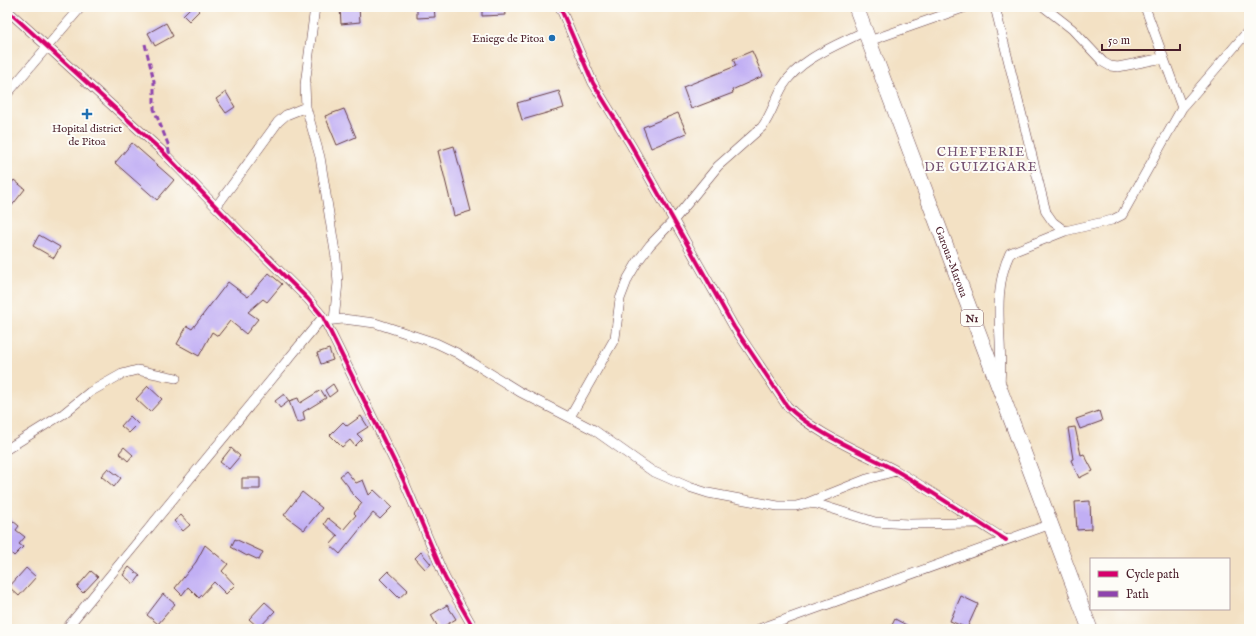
<svg xmlns="http://www.w3.org/2000/svg" width="1256" height="636" font-family="'IM FELL English',serif">
  <style>
    .building { fill: #c1aff4 }
    .lines { fill: none; stroke-linecap: round; stroke-linejoin: round }
    .minor-casing { stroke: #633c42; stroke-width: 10 }
    .trunk-casing { stroke: #633c42; stroke-width: 16 }
    .minor { stroke: #fff; stroke-width: 9 }
    .trunk { stroke: #fff; stroke-width: 15 }
    .quiet { stroke: #8e44ad; stroke-width: 3; stroke-dasharray: 6 3; stroke-linecap: butt }
    .cycleway-casing { stroke: #fdfcf7; stroke-width: 6 }
    .cycleway { stroke: #d6006c; stroke-width: 4 }
    .poi-dot { fill: #1f6fb2; stroke: #fdfcf7; stroke-width: 1.5 }
    .labels { text-anchor: middle; stroke-width: 4; stroke-linejoin: round; paint-order: stroke }
    .shield { fill: #fdfcf7; stroke: #806168; stroke-width: 1 }
    .shield-label { font-size: 10px; font-weight: bold; fill: #4a1f2b }
    .poi-label { font-size: 11px; fill: #4a1f2b; stroke: #fdfcf7; text-anchor: end }
    .street-label { font-size: 11px; fill: #4a1f2b; stroke: #fdfcf7 }
    .quarter-label { font-size: 13px; letter-spacing: 1px; fill: #745171; stroke: #fdfcf7 }
  </style>
  <rect width="100%" height="100%" fill="#fdfcf7"/>
  <filter id="ink" filterUnits="userSpaceOnUse"><feTurbulence type="fractalNoise" baseFrequency=".025" numOctaves="2"/><feDisplacementMap in="SourceGraphic" scale="8" xChannelSelector="R" yChannelSelector="G"/><feConvolveMatrix kernelMatrix="1 2 1 2 8 2 1 2 1" color-interpolation-filters="sRGB"/></filter>
  <filter id="wash" filterUnits="userSpaceOnUse"><feTurbulence type="fractalNoise" baseFrequency=".012" numOctaves="4" result="noise"/><feDisplacementMap in="SourceGraphic" scale="16" xChannelSelector="R" yChannelSelector="G"/><feGaussianBlur stdDeviation="0.9" result="paint"/><feColorMatrix in="noise" values="0 0 0 0 0 0 0 0 0 0 0 0 0 0 0 0 0 1.4 0 .05"/><feComposite in="paint" operator="in"/></filter>
  <g filter="url(#wash)">
    <rect width="100%" height="100%" fill="#f3e1c4"/>
    <g id="blocks">
      <path class="building" d="M 191,7 L 195,7 L 199,11 L 189,21 L 183,15 Z
        M 340,7 L 359,7 L 360,22 L 341,24 Z
        M 417,7 L 434,7 L 435,17 L 417,18 Z
        M 482,7 L 504,7 L 505,15 L 482,16 Z
        M 166,23 L 173,36 L 155,46 L 148,33 Z
        M 752,51 L 763,76 L 732,90 L 733,93 L 691,109 L 683,87 L 736,66 L 733,59 Z
        M 559,91 L 564,108 L 522,120 L 517,103 Z
        M 226,92 L 235,107 L 226,113 L 216,99 Z
        M 344,109 L 356,137 L 337,145 L 325,116 Z
        M 678,113 L 687,133 L 651,148 L 643,127 Z
        M 132,143 L 174,180 L 157,200 L 115,163 Z
        M 454,146 L 471,211 L 454,216 L 438,151 Z
        M 14,180 L 25,189 L 7,212 L 7,190 Z
        M 39,235 L 60,247 L 54,258 L 33,246 Z
        M 269,273 L 282,284 L 267,302 L 263,299 L 248,312 L 258,319 L 246,334 L 230,321 L 218,336 L 212,332 L 199,356 L 177,344 L 187,326 L 192,329 L 228,282 L 248,297 Z
        M 329,349 L 333,360 L 321,364 L 317,353 Z
        M 333,384 L 337,391 L 329,397 L 325,390 Z
        M 148,386 L 162,399 L 150,412 L 136,399 Z
        M 321,390 L 326,398 L 303,412 L 305,420 L 297,423 L 289,401 L 298,398 L 300,403 Z
        M 284,394 L 289,401 L 280,408 L 275,401 Z
        M 1099,411 L 1102,421 L 1080,429 L 1076,419 Z
        M 130,416 L 138,424 L 129,433 L 121,426 Z
        M 361,416 L 368,427 L 357,434 L 362,439 L 355,446 L 350,440 L 342,447 L 330,435 L 343,422 L 347,426 Z
        M 1075,427 L 1081,455 L 1084,454 L 1093,471 L 1079,478 L 1071,460 L 1073,459 L 1068,428 Z
        M 124,447 L 133,455 L 128,461 L 119,453 Z
        M 231,448 L 240,456 L 229,469 L 220,462 Z
        M 108,468 L 121,478 L 114,487 L 101,476 Z
        M 346,471 L 356,483 L 363,480 L 369,495 L 374,490 L 392,507 L 380,519 L 373,513 L 340,554 L 330,545 L 338,536 L 324,524 L 328,518 L 343,530 L 356,515 L 354,513 L 362,503 L 353,494 L 352,494 L 348,486 L 340,476 Z
        M 242,478 L 260,478 L 260,489 L 242,489 Z
        M 302,492 L 322,508 L 304,530 L 284,515 Z
        M 1090,501 L 1091,529 L 1077,530 L 1075,502 Z
        M 181,515 L 190,525 L 183,531 L 174,521 Z
        M 7,516 L 19,526 L 16,530 L 25,537 L 19,544 L 23,547 L 14,556 L 7,549 Z
        M 235,539 L 263,552 L 259,560 L 248,555 L 247,556 L 231,547 Z
        M 205,545 L 228,564 L 222,571 L 235,585 L 226,594 L 214,582 L 199,598 L 188,587 L 182,595 L 175,588 L 196,562 Z
        M 421,552 L 431,564 L 425,569 L 415,558 Z
        M 129,567 L 140,576 L 134,584 L 123,575 Z
        M 26,568 L 36,577 L 19,596 L 9,587 Z
        M 91,571 L 98,577 L 83,593 L 77,587 Z
        M 388,571 L 408,590 L 399,598 L 380,579 Z
        M 163,594 L 175,604 L 158,624 L 147,615 Z
        M 961,596 L 978,604 L 967,628 L 950,621 Z
        M 265,602 L 275,611 L 259,628 L 249,619 Z
        M 447,605 L 456,619 L 439,629 L 431,615 Z
        M 895,619 L 914,629 L 890,629 Z"/>
    </g>
  </g>
  <g filter="url(#ink)">
    <use href="#blocks" fill-opacity="0" stroke="#633c42" stroke-width="1"/>
    <g class="lines">
      <g class="minor-casing">
        <path id="minor" d="M 315,7 L 305,85 L 306,107 L 320,157 L 336,258 L 338,283 L 334,320
          M 560,7 L 593,83 L 631,145 L 734,327 L 787,406 C 812,432 863,453 895,470 C 933,492 969,517 1006,540
          M 995,7 L 1046,212 L 1053,222 L 1065,231
          M 1044,7 L 1072,29 L 1103,62 L 1110,66 L 1118,67 L 1163,58
          M 1145,7 L 1182,108
          M 7,10 L 162,151 L 252,244 L 308,299 L 323,317 L 403,479 L 445,578 L 474,629
          M 869,41 L 966,7
          M 7,94 L 81,7
          M 216,207 L 278,122 L 286,115 L 306,107
          M 325,321 L 343,319 L 375,323 L 436,343 L 457,353 L 520,392 L 594,430 L 652,471 L 689,487 L 708,493 L 778,506 L 796,506 L 807,503 L 817,504 L 875,522 L 908,524 L 978,523
          M 1000,383 C 1004,339 990,294 1010,253 L 1065,231 L 1112,220 L 1122,215 L 1182,108 L 1249,30
          M 570,417 L 615,338 L 620,299 L 628,278 L 638,261 L 650,245 L 674,220 L 718,166 L 762,127 C 772,114 775,99 783,86 C 800,58 838,45 865,31
          M 7,449 L 63,414 L 90,392 L 122,374 L 137,370 L 176,378
          M 807,503 L 867,479 L 896,471
          M 66,629 L 323,317
          M 759,629 L 1051,524"/>
      </g>
      <g class="trunk-casing">
        <g id="trunk">
          <path id="s1" d="M 856,7 L 1090,629"/>
        </g>
      </g>
      <use href="#minor" class="minor"/>
      <use href="#trunk" class="trunk"/>
      <path class="quiet" d="M 145,44 L 154,81 L 154,109 L 168,144 L 169,153 L 171,158"/>
      <g class="cycleway-casing">
        <path id="cycleway" d="M 560,7 L 593,83 L 631,145 L 734,327 L 787,406 C 812,432 863,453 895,470 C 933,492 969,517 1006,540
          M 7,10 L 162,151 L 252,244 L 308,299 L 323,317 L 403,479 L 445,578 L 474,629"/>
      </g>
      <use href="#cycleway" class="cycleway"/>
    </g>
  </g>
  <g class="poi-dot">
    <circle cx="552" cy="38" r="4"/>
    <path d="M85 108h4v4h4v4h-4v4h-4v-4h-4v-4h4z"/>
  </g>
  <g class="labels">
    <rect class="shield" x="961" y="310" width="22" height="16" rx="3"/>
    <g class="shield-label">
      <text x="972" y="322">N1</text>
    </g>
    <g class="poi-label">
      <text x="544" y="42">Eniege de Pitoa</text>
      <text x="87" y="132" text-anchor="middle">Hopital district<tspan x="87" dy="13">de Pitoa</tspan></text>
    </g>
    <g class="street-label">
      <text dy="4" stroke="none"><textPath href="#s1" startOffset="272">Garoua-Maroua</textPath></text>
    </g>
    <g class="quarter-label">
      <text x="981" y="156">CHEFFERIE<tspan x="981" dy="15">DE GUIZIGARE</tspan></text>
    </g>
  </g>
  <rect width="1256" height="636" fill="none" stroke="#fdfcf7" stroke-width="24"/>
  <rect x="1090" y="558" width="140" height="52" fill="#fdfcf7" stroke="#b5a4a5"/>
  <rect x="1098" y="571" width="20" height="6" fill="#d6006c" stroke="#b5a4a5"/>
  <text x="1126" y="578" font-size="12" fill="#4a1f2b">Cycle path</text>
  <rect x="1098" y="591" width="20" height="6" fill="#8e44ad" stroke="#b5a4a5"/>
  <text x="1126" y="598" font-size="12" fill="#4a1f2b">Path</text>
  <path d="M1102 44v6h78v-6" fill="none" stroke="#4a1f2b" stroke-width="2"/>
  <text x="1108" y="44" font-size="12" fill="#4a1f2b" stroke="#fdfcf7" stroke-width="3" paint-order="stroke">50 m</text>
</svg>
